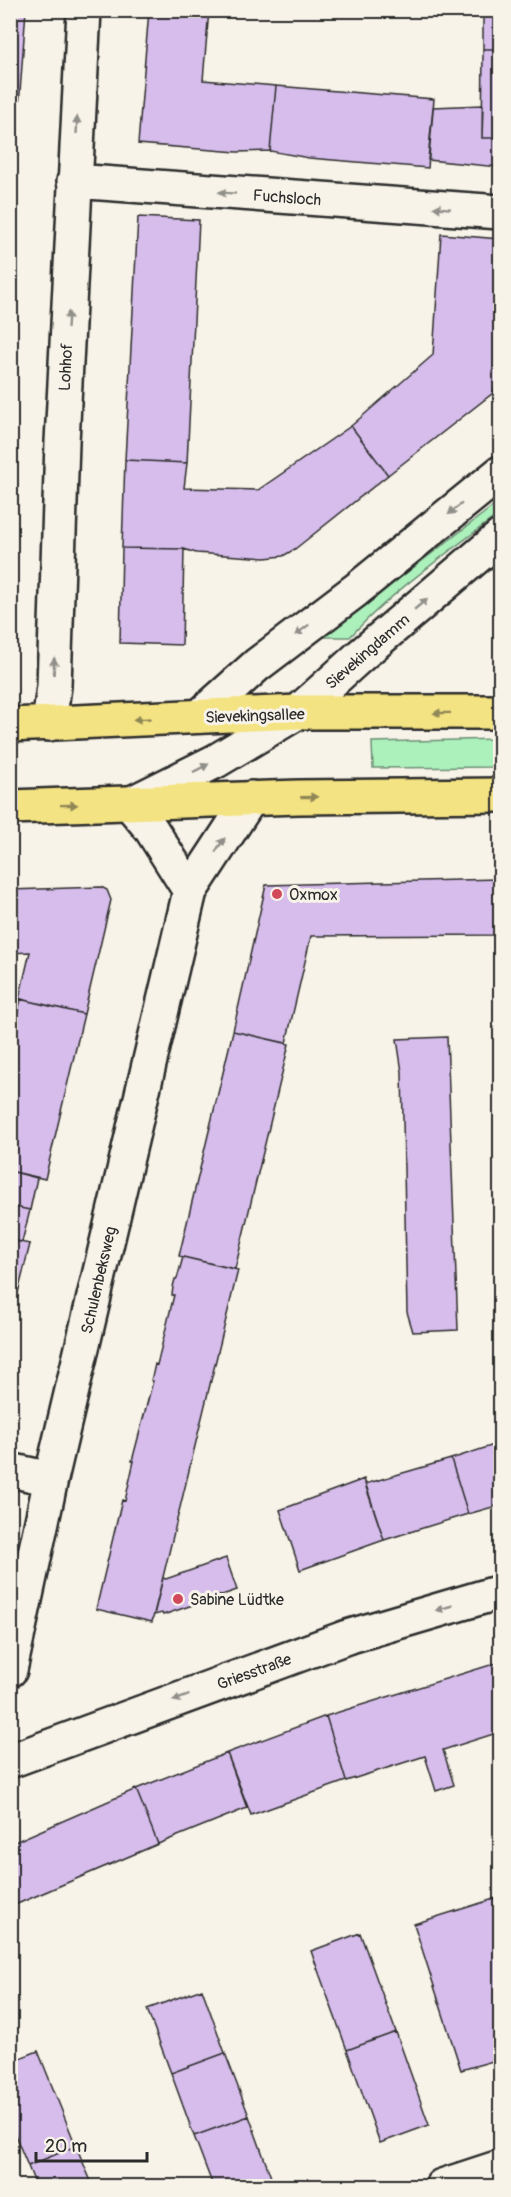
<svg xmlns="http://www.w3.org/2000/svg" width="511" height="2197" font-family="Pangolin,sans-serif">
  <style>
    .green { fill: #acf1bc; stroke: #6c8e74; stroke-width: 1.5 }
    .building { fill: #d6bdec; stroke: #2b2b2b; stroke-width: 1.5 }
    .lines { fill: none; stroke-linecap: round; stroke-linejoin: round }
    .minor-casing { stroke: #2b2b2b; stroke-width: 38 }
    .tertiary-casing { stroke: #2b2b2b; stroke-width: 38 }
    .primary-casing { stroke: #2b2b2b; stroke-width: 38 }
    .minor { stroke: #f7f3e8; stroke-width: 33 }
    .tertiary { stroke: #f7f3e8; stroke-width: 33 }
    .primary { stroke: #f4e382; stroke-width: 33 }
    .oneway { fill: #918f8a }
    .oneway2 { fill: #908756 }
    .poi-dot { fill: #d1495b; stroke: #f7f3e8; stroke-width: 2 }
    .labels { text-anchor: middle; stroke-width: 6; stroke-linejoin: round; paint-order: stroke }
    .street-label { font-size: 16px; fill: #2b2b2b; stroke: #f7f3e8 }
    .poi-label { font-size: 16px; fill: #2b2b2b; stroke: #f7f3e8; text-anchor: start }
  </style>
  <rect width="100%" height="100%" fill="#f7f3e8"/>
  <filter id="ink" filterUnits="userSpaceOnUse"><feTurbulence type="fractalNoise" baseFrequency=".0167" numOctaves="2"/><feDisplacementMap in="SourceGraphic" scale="12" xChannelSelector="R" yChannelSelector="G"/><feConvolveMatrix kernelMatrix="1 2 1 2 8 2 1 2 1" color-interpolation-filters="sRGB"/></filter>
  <g filter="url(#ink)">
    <path class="green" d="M 500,501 L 500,513 C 451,550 391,592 350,637 L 323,637 Z
      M 500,739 L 500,767 L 373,768 L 372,742 Z"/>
    <path class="building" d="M 10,10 L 26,10 L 16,147 L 10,146 Z
      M 149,10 L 209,10 L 203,80 L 276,86 L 270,151 L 237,152 L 138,144 Z
      M 483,10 L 500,10 L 500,49 L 483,49 Z
      M 483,49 L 500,49 L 500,138 L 482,138 Z
      M 276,86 L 434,99 L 428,168 L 309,158 L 270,151 Z
      M 483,105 L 482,138 L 500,138 L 498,167 L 428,160 L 433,107 Z
      M 10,146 L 16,147 L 10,249 Z
      M 138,217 L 199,220 L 187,463 L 125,460 Z
      M 441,234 L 500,239 L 500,374 L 493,393 L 388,475 L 351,426 L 433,355 Z
      M 351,426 L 388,475 L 295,549 L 283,556 L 265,558 L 196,553 L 184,549 L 122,548 L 125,460 L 187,463 L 184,488 L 258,490 Z
      M 122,548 L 184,549 L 182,645 L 120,643 Z
      M 498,879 L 500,879 L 500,935 L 311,936 L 286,1043 L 233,1031 L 266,885 Z
      M 101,887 L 107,890 L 111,900 L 84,1014 L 19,999 L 30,952 L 10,953 L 10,890 Z
      M 21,999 L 84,1014 L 45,1179 L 10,1171 L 10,1043 Z
      M 233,1031 L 289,1044 L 235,1269 L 179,1256 Z
      M 447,1037 L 458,1330 L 413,1332 L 407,1312 L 402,1072 L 397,1039 Z
      M 10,1171 L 37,1178 L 30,1210 L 10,1206 Z
      M 10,1206 L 30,1210 L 22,1242 L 10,1240 Z
      M 10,1240 L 30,1244 L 10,1325 Z
      M 183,1257 L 238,1270 L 152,1622 L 96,1609 L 122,1500 L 125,1501 L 134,1461 L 132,1461 L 153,1381 L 151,1380 L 153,1373 L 155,1364 L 157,1365 L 174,1295 L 172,1295 L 173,1287 L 175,1279 L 177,1279 Z
      M 500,1443 L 500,1505 L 468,1514 L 451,1459 Z
      M 451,1459 L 468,1514 L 384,1540 L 365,1484 Z
      M 364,1479 L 384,1540 L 300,1570 L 280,1510 Z
      M 226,1558 L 237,1590 L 163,1615 L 162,1613 L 154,1615 L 163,1578 L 166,1579 Z
      M 500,1662 L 500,1732 L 443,1750 L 454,1785 L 436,1791 L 425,1756 L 346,1781 L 326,1716 Z
      M 326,1716 L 346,1781 L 251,1815 L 227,1753 Z
      M 227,1753 L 247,1808 L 158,1844 L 136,1789 Z
      M 136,1789 L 158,1844 L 10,1907 L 10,1844 Z
      M 500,1897 L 500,2059 L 461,2070 L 414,1924 Z
      M 360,1933 L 396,2032 L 347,2050 L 311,1951 Z
      M 202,1989 L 225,2053 L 171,2073 L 147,2009 Z
      M 396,2032 L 429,2125 L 380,2143 L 347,2050 Z
      M 38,2051 L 76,2146 L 28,2166 L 10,2123 L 10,2062 Z
      M 225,2053 L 249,2116 L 194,2136 L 171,2073 Z
      M 249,2116 L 272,2180 L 255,2186 L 213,2186 L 194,2136 Z
      M 76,2146 L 93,2186 L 36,2186 L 28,2166 Z"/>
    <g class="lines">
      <g class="minor-casing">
        <path id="minor" d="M 74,181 L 500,212
          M 49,724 L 54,686 L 62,442 L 84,10
          M 130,804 L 151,829 L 190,891
          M 10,1470 L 51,1479
          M 10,1670 L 51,1479 L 190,891 L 251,798
          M 10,1761 L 347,1637 L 500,1592
          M 442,2186 L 500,2167"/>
      </g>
      <g class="tertiary-casing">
        <path id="tertiary" d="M 200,716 L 257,665 L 356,590 L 500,473
          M 130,804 L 216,761 L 298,712 L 360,656 L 500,537"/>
      </g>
      <g class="primary-casing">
        <path id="primary" d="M 10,725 L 298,712 L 500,712
          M 10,807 L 299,797 L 500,795"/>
      </g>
      <use href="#minor" class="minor"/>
      <use href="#tertiary" class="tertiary"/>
      <use href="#primary" class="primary"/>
    </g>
    <defs><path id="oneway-solid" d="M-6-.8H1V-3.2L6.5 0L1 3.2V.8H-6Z" transform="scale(1.5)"/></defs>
    <g class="oneway">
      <use href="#oneway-solid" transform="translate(77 125) rotate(-87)"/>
      <use href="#oneway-solid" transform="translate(227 193) rotate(-176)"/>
      <use href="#oneway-solid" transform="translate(442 208) rotate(-176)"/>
      <use href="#oneway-solid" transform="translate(68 320) rotate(-87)"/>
      <use href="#oneway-solid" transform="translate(455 509) rotate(141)"/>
      <use href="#oneway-solid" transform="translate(421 604) rotate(-40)"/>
      <use href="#oneway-solid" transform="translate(302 630) rotate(143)"/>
      <use href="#oneway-solid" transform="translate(54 666) rotate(-88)"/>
      <use href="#oneway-solid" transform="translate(201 768) rotate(-27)"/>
      <use href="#oneway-solid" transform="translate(220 845) rotate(-56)"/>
      <use href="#oneway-solid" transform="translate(444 1608) rotate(164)"/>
      <use href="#oneway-solid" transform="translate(181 1698) rotate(160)"/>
    </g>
    <g class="oneway2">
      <use href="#oneway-solid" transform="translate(442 713) rotate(179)"/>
      <use href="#oneway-solid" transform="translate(142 719) rotate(177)"/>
      <use href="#oneway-solid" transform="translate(309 797) rotate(-1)"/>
      <use href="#oneway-solid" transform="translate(69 805) rotate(-1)"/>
    </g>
  </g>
  <g class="poi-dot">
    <circle cx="277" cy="894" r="6"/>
    <circle cx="178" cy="1599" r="6"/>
  </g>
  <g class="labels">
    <g class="street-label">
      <text transform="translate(287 197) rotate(4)" y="6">Fuchsloch</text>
      <text transform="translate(65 367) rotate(-87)" y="6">Lohhof</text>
      <text transform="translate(367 651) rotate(-41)" y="6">Sievekingdamm</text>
      <text transform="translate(255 715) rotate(-2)" y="6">Sievekingsallee</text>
      <text transform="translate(98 1280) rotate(-77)" y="6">Schulenbeksweg</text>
      <text transform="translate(254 1671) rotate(-20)" y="6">Griesstraße</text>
    </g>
    <g class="poi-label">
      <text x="289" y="900">Oxmox</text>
      <text x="190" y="1605">Sabine Lüdtke</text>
    </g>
  </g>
  <rect width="511" height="2197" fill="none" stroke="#f7f3e8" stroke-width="36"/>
  <rect x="18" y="18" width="475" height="2161" fill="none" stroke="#2b2b2b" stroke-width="2" filter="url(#ink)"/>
  <path d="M36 2152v9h111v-9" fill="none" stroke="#2b2b2b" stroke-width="3"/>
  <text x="45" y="2152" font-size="18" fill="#2b2b2b" stroke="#f7f3e8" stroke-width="4.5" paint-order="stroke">20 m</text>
</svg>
